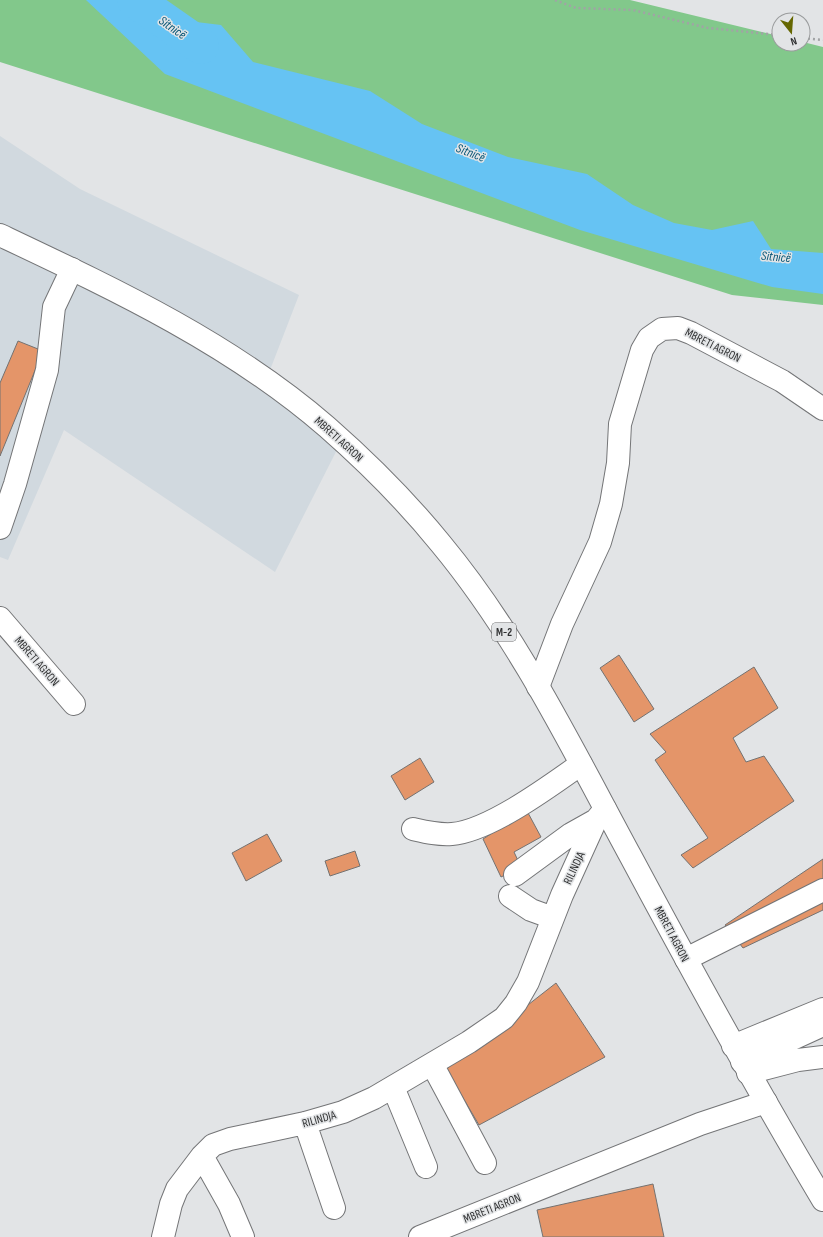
<svg xmlns="http://www.w3.org/2000/svg" width="823" height="1237" font-family="'Sofia Sans Condensed',sans-serif">
  <style>
    .built { fill: #d1d9df }
    .forest { fill: #82c88b }
    .water { fill: #66c3f3 }
    .lines { fill: none; stroke-linecap: round; stroke-linejoin: round }
    .river { stroke: #66c3f3; stroke-width: 36 }
    .building { fill: #e49569; stroke: #747271 }
    .minor-casing { stroke: #747577; stroke-width: 24 }
    .major-casing { stroke: #747577; stroke-width: 24 }
    .path { stroke: #a1a3a5; stroke-width: 2.5; stroke-dasharray: 2 3; stroke-linecap: butt }
    .minor { stroke: #fff; stroke-width: 22 }
    .major { stroke: #fff; stroke-width: 22 }
    .labels { text-anchor: middle; stroke-width: 3; stroke-linejoin: round; paint-order: stroke }
    .shield { fill: #e2e4e6; stroke: #646567; stroke-width: 1 }
    .shield-label { font-size: 11px; font-weight: bold; fill: #2e2f30 }
    .street-label { font-size: 12px; fill: #2e2f30; stroke: #e2e4e6 }
    .water-label { font-size: 13px; font-style: italic; fill: #065575; stroke: #e2e4e6 }
  </style>
  <rect width="100%" height="100%" fill="#e2e4e6"/>
  <path class="built" d="M 0,136 L 80,189 L 299,295 L 270,370 L 345,434 L 275,572 L 64,430 L 8,560 L 0,557 Z"/>
  <path class="forest" d="M 0,0 L 630,0 L 779,36 L 779,44 L 803,44 L 803,42 L 823,47 L 823,305 L 732,295 L 0,62 Z"/>
  <path class="water" d="M 86,0 L 151,0 L 155,17 L 221,25 L 253,62 L 370,91 L 422,124 L 508,157 L 587,174 L 633,205 L 674,223 L 712,230 L 753,221 L 771,249 L 823,253 L 823,294 L 772,287 L 580,230 L 165,74 Z"/>
  <g class="lines">
    <path class="river" d="M 135,0 L 201,46"/>
  </g>
  <path class="building" d="M 18,341 L 43,351 L 0,456 L 0,383 Z
    M 619,655 L 654,709 L 634,722 L 600,668 Z
    M 754,667 L 778,708 L 733,738 L 746,762 L 764,756 L 794,801 L 693,868 L 681,855 L 708,838 L 655,760 L 666,752 L 650,734 Z
    M 420,758 L 434,782 L 405,800 L 391,776 Z
    M 527,811 L 541,837 L 514,852 L 521,867 L 501,877 L 483,839 Z
    M 267,834 L 282,861 L 246,881 L 232,853 Z
    M 355,851 L 360,866 L 330,876 L 325,861 Z
    M 823,859 L 823,910 L 743,948 L 725,925 Z
    M 556,983 L 605,1057 L 479,1125 L 446,1069 Z
    M 653,1184 L 664,1237 L 543,1237 L 537,1210 Z"/>
  <g class="lines">
    <g class="minor-casing">
      <path id="minor" d="M 0,528 L 15,484 L 47,370 L 54,307 L 72,269
        M 0,618 L 74,704
        M 538,687 L 562,624 L 600,542 L 611,504 L 618,463 L 620,424 L 642,350 L 649,338 L 662,329 L 678,328 L 691,333 L 782,381 L 823,409
        M 413,829 C 426,832 438,835 452,834 C 489,831 550,786 581,764
        M 515,875 L 571,834 L 596,820
        M 510,896 L 531,910 L 553,918
        M 686,959 L 823,890
        M 733,1046 L 823,1009
        M 742,1062 L 823,1025
        M 432,1064 L 485,1163
        M 748,1073 L 798,1060 L 823,1057
        M 393,1087 L 426,1167
        M 305,1123 L 334,1208
        M 202,1156 L 229,1204 L 243,1237
        M 163,1237 L 171,1204 L 177,1189 L 202,1156 L 213,1145 L 230,1139 L 305,1123 L 343,1112 L 374,1098 L 469,1042 L 504,1018 L 516,1003 L 528,982 L 562,895 L 596,820 L 605,809
        M 420,1237 L 700,1124 L 766,1102"/>
    </g>
    <g class="major-casing">
      <path id="major" d="M 0,235 C 114,289 230,343 327,427 C 368,463 407,502 441,544 C 519,638 573,750 631,857 C 693,973 756,1088 823,1200"/>
    </g>
    <path class="path" d="M 555,0 L 576,8 L 633,10 L 708,28 L 779,35
      M 803,38 L 823,40"/>
    <use href="#minor" class="minor"/>
    <use href="#major" class="major"/>
  </g>
  <g class="labels">
    <rect class="shield" x="492" y="623" width="24" height="18" rx="3"/>
    <g class="shield-label">
      <text x="504" y="636">M-2</text>
    </g>
    <g class="street-label">
      <text transform="translate(713 345) rotate(27)" y="4">MBRETI AGRON</text>
      <text transform="translate(339 439) rotate(42)" y="4">MBRETI AGRON</text>
      <text transform="translate(37 661) rotate(49)" y="4">MBRETI AGRON</text>
      <text transform="translate(574 868) rotate(-65)" y="4">RILINDJA</text>
      <text transform="translate(672 934) rotate(62)" y="4">MBRETI AGRON</text>
      <text transform="translate(319 1119) rotate(-16)" y="4">RILINDJA</text>
      <text transform="translate(492 1208) rotate(-22)" y="4">MBRETI AGRON</text>
    </g>
    <g class="water-label">
      <text transform="translate(173 27) rotate(35)" y="5">Sitnicë</text>
      <text transform="translate(471 152) rotate(21)" y="5">Sitnicë</text>
      <text transform="translate(776 256) rotate(5)" y="5">Sitnicë</text>
    </g>
  </g>
  <g transform="translate(791 32) rotate(163)"><circle r="19" fill="#e2e4e6" stroke="#9a9c9d"/>
  <path d="M0-3L7 15L0 10L-7 15Z" fill="#656701"/>
  <text y="-6" font-size="11" font-weight="bold" text-anchor="middle" fill="#2e2f30">N</text>
  </g>
</svg>
